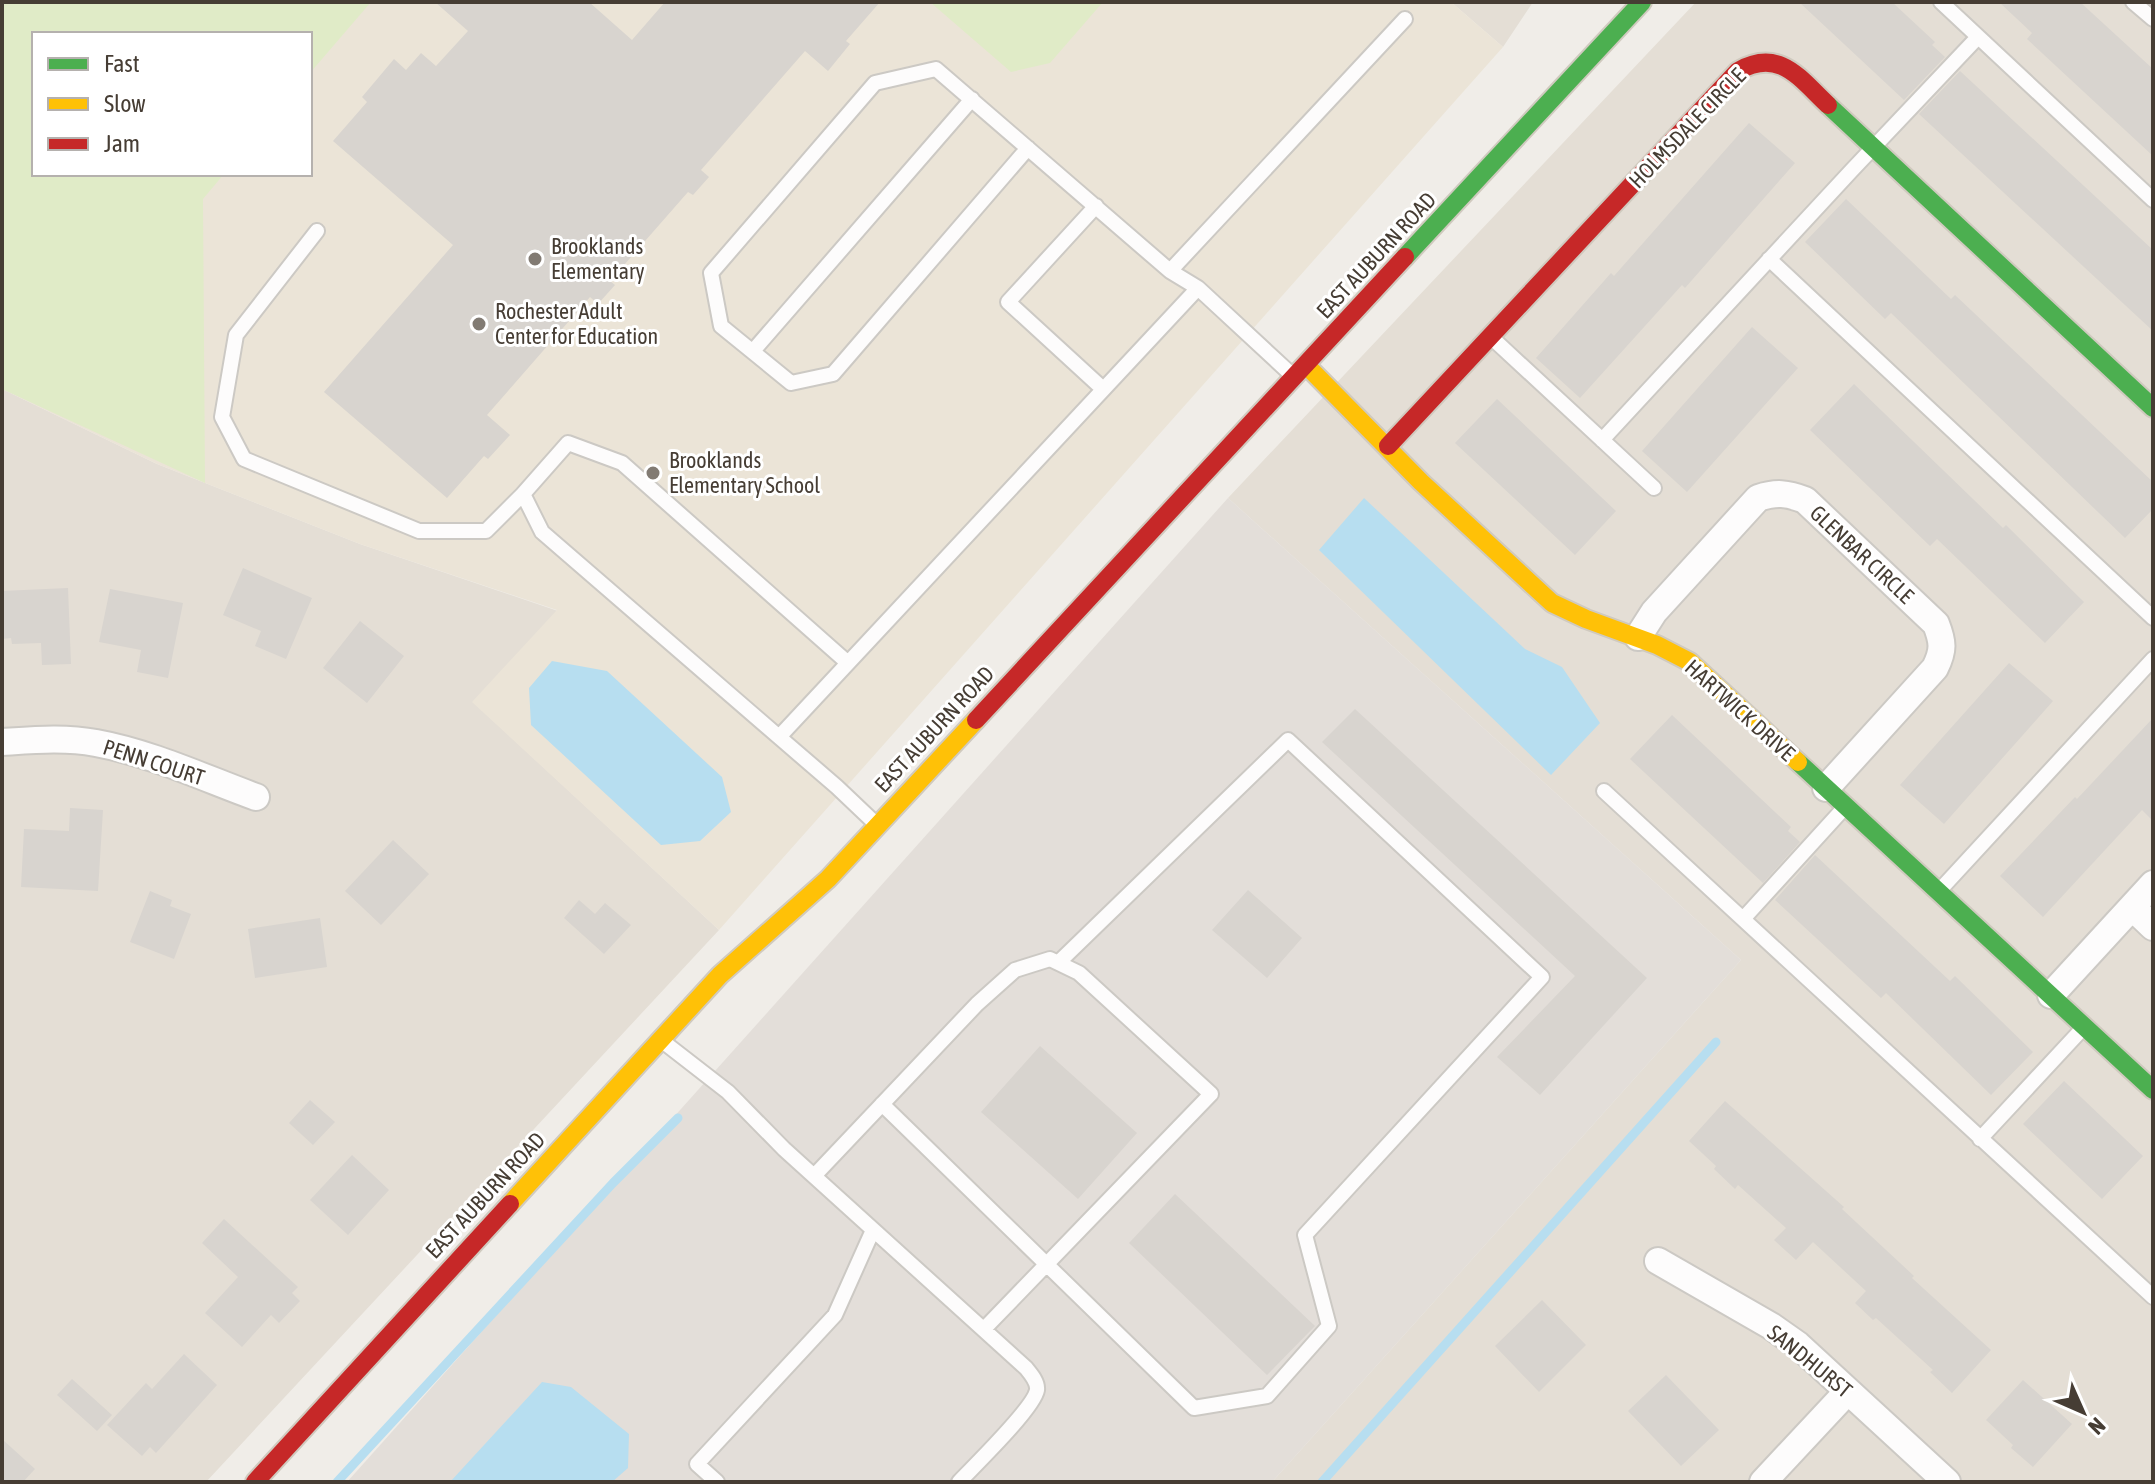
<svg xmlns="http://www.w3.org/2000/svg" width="2155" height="1484" font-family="'Asap Condensed',sans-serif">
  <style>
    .residential { fill: #e4ded5 }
    .industrial { fill: #e3ded9 }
    .education { fill: #ebe4d7; fill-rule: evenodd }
    .green { fill: #e0ebc7 }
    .water { fill: #b7def0 }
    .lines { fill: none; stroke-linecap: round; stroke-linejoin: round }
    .stream { stroke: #b7def0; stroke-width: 9 }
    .building { fill: #d8d4cf }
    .lane-casing { stroke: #ccc9c4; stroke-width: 18 }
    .street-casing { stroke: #ccc9c4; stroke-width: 30 }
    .fast-casing { stroke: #d0cabf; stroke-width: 22 }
    .slow-casing { stroke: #d0cabf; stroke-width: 22 }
    .jam-casing { stroke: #d0cabf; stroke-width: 22 }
    .lane { stroke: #fdfcfc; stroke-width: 14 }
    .street { stroke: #fdfcfc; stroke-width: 26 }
    .fast { stroke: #4caf50; stroke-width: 18 }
    .slow { stroke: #ffc107; stroke-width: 18 }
    .jam { stroke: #c62828; stroke-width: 18 }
    .poi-dot { fill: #827b73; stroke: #fff; stroke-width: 3 }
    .labels { text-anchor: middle; stroke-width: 6; stroke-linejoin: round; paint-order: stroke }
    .street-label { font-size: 22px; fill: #463d34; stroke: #fff }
    .poi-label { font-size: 22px; fill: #463d34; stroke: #fff; text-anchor: start }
  </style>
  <rect width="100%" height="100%" fill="#f0ede8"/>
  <path class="residential" d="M 1451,2 L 1533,2 L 1503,47 Z
    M 1696,2 L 2153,2 L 2153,1482 L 1272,1482 L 1741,960 L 1228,498 Z
    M 2,389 L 157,464 L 360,544 L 558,611 L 473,702 L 719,930 L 206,1482 L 2,1482 Z"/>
  <path class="industrial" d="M 1228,498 L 1741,960 L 1272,1482 L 347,1482 Z"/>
  <path class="education" d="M 2,2 L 1451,2 L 1503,47 L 719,930 L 472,702 L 557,610 L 360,544 L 157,464 L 2,389 ZM 34,34 L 310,34 L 310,174 L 34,174 Z"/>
  <path class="green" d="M 2,2 L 371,2 L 310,73 L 310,34 L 34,34 L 34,174 L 224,174 L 203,199 L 205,483 L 2,389 Z
    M 930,2 L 1103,2 L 1050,63 L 1011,72 Z"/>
  <path class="water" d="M 1364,498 L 1525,649 L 1562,667 L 1600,723 L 1551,775 L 1319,550 Z
    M 552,661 L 607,671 L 722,777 L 731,812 L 700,841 L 661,845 L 531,725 L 529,688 Z
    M 542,1382 L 571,1387 L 629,1434 L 628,1468 L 612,1482 L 450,1482 Z"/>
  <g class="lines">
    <path class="stream" d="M 337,1482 L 613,1183 L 678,1118
      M 1322,1482 L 1716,1042"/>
  </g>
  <path class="building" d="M 435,2 L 589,2 L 632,40 L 665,2 L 880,2 L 846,41 L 850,44 L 828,71 L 805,51 L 701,170 L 709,177 L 693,195 L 688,192 L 610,281 L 615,285 L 598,304 L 590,297 L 487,415 L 510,435 L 488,459 L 484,456 L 447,498 L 324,392 L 453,245 L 333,141 L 367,102 L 362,97 L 394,59 L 406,70 L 421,53 L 436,66 L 468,31 Z
    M 1799,2 L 1892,2 L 1935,42 L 1932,45 L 1945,57 L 1904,100 Z
    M 1999,2 L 2080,2 L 2153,69 L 2153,156 L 2027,39 L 2032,33 Z
    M 1960,71 L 2153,250 L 2153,331 L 1919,114 Z
    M 1749,123 L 1795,163 L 1685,288 L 1682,285 L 1580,398 L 1536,358 L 1611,273 L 1614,276 Z
    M 1846,199 L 1951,299 L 1955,295 L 2153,482 L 2153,509 L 2125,538 L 1891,313 L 1885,319 L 1805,242 Z
    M 1752,327 L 1798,368 L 1687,492 L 1642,451 Z
    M 1854,384 L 2003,528 L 2006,525 L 2084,602 L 2045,643 L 1937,539 L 1930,546 L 1810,430 Z
    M 1497,399 L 1616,511 L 1575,555 L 1455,443 Z
    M 243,568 L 312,598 L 286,659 L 255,646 L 261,631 L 223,615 Z
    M 68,588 L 71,664 L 42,665 L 41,643 L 12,644 L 11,638 L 2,639 L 2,591 Z
    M 110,589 L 183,603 L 168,678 L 137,672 L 141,650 L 99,642 Z
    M 360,621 L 404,656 L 367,703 L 323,668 Z
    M 2009,663 L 2053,701 L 1944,824 L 1900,785 Z
    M 1355,709 L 1647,978 L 1540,1095 L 1497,1057 L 1575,976 L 1322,742 Z
    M 1672,715 L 1791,827 L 1788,831 L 1800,842 L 1763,883 L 1630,759 Z
    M 2153,718 L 2153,821 L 2142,810 L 2043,917 L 2000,876 L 2075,797 L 2077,799 Z
    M 70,808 L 103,810 L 98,891 L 21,887 L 24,829 L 69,831 Z
    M 393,840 L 429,874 L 381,925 L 345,891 Z
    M 1815,855 L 1950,981 L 1955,976 L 2033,1052 L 1991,1095 L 1886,993 L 1881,998 L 1775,900 Z
    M 1248,890 L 1302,938 L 1267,978 L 1212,930 Z
    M 150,891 L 172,900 L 170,906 L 191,914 L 174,959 L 130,942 Z
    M 579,900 L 595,914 L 605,903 L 631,925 L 604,954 L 564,918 Z
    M 320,918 L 327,967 L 255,978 L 248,929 Z
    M 1040,1046 L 1137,1133 L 1078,1199 L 981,1112 Z
    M 2064,1081 L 2143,1156 L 2102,1199 L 2023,1124 Z
    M 310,1100 L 335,1122 L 313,1145 L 289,1123 Z
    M 1725,1101 L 1844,1207 L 1842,1209 L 1914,1276 L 1912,1278 L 1991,1350 L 1952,1393 L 1930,1372 L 1933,1370 L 1876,1318 L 1873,1320 L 1855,1303 L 1866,1291 L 1813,1242 L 1796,1260 L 1774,1240 L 1786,1228 L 1738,1185 L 1735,1189 L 1714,1169 L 1716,1166 L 1689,1141 Z
    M 352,1155 L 389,1190 L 348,1235 L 310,1200 Z
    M 1175,1194 L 1315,1326 L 1267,1375 L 1129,1243 Z
    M 224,1219 L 298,1287 L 292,1293 L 300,1301 L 279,1323 L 271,1315 L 242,1347 L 205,1313 L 238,1277 L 202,1243 Z
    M 1542,1300 L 1586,1345 L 1539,1392 L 1495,1346 Z
    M 184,1354 L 217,1385 L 156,1453 L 150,1447 L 142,1456 L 107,1425 L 146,1383 L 152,1389 Z
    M 1666,1375 L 1719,1430 L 1681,1466 L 1628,1411 Z
    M 72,1379 L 112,1415 L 97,1431 L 57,1395 Z
    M 2023,1380 L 2072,1424 L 2033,1467 L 2011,1448 L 2013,1445 L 1986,1420 Z
    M 2,1439 L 35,1469 L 23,1482 L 2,1482 Z"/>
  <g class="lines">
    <g class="lane-casing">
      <path id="lane" d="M 1941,2 L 2153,200
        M 2133,2 L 2153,19
        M 1028,148 L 833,374 L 791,383 L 721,326 L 711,273 L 875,83 L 936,69 L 1170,271 L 1198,288
        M 1096,206 L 1008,302 L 1103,389
        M 317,231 L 236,335 L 222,417 L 244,459 L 419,531 L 486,531 L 523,494
        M 1769,259 L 2153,618
        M 1170,271 L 1405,19
        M 1491,337 L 1654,488
        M 753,351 L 972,99
        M 1602,440 L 1852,170 L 1978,37
        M 779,737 L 542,532 L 523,494 L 568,443 L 622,463 L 848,663
        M 1604,791 L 2153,1297
        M 877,825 L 837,787 L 779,737 L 1198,288 L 1293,376
        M 1939,891 L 2153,659
        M 1743,919 L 1845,807
        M 661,1040 L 728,1092 L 784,1149 L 1026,1368 C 1031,1374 1038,1382 1037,1390 C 1034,1408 974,1466 959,1482
        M 882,1104 L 1194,1408 L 1267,1396 L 1329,1326 L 1305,1235 L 1542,977 L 1288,740 L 1058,963
        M 1980,1139 L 2084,1027
        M 814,1176 L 977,1004 L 1015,970 L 1050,959 L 1079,973 L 1211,1094 L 984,1329
        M 717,1482 L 697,1464 L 835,1315 L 873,1230"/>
    </g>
    <g class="street-casing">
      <path id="street" d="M 1638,637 L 1654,612 L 1758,498 C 1776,492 1787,493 1805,500 L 1936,624 C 1943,642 1944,650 1935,668 L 1826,788
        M 2,742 C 33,740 65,737 96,743 C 151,753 204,778 256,797
        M 2132,907 L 2153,927
        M 2051,995 L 2153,884
        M 1658,1261 L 1771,1326 L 1798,1345 L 1947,1482
        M 1763,1482 L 1848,1391"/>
    </g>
    <g class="fast-casing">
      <path id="fast" d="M 1828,105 L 2153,408
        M 1405,257 L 1642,2
        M 1798,762 L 2153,1090"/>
    </g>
    <g class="slow-casing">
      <path id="slow" d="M 1306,365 L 1421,482 L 1552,603 L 1586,619 L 1657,645 L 1690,662 L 1798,762
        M 510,1204 L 720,975 L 828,879 L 976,720"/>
    </g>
    <g class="jam-casing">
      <path id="jam" d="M 1388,446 L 1738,71 C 1780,47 1800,79 1828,105
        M 976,720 L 1405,257
        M 255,1482 L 510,1204"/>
    </g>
    <use href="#lane" class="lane"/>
    <use href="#street" class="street"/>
    <use href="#fast" class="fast"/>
    <use href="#slow" class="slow"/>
    <use href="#jam" class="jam"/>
  </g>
  <g class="poi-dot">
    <circle cx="535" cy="259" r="8"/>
    <circle cx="479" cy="324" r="8"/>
    <circle cx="653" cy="473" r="8"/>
  </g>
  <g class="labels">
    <g class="street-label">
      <text transform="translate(1687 128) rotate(-46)" y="8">HOLMSDALE CIRCLE</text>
      <text transform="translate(1376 255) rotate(-47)" y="8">EAST AUBURN ROAD</text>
      <text transform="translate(1862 554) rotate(43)" y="8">GLENBAR CIRCLE</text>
      <text transform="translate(1740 710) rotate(42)" y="8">HARTWICK DRIVE</text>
      <text transform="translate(934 729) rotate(-47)" y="8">EAST AUBURN ROAD</text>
      <text transform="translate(154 762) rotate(18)" y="8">PENN COURT</text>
      <text transform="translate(485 1195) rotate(-47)" y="8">EAST AUBURN ROAD</text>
      <text transform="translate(1810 1361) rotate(39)" y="8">SANDHURST</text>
    </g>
    <g class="poi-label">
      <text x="551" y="254">Brooklands<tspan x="551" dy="25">Elementary</tspan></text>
      <text x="495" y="319">Rochester Adult<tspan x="495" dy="25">Center for Education</tspan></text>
      <text x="669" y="468">Brooklands<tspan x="669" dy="25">Elementary School</tspan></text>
    </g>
  </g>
  <rect width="2155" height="1484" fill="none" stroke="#463d34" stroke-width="8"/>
  <rect x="32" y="32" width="280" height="144" fill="#ffffff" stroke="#b5b1ae" stroke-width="2"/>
  <rect x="48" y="58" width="40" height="12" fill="#4caf50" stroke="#b5b1ae" stroke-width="2"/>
  <text x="104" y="72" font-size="24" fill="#463d34">Fast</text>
  <rect x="48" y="98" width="40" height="12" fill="#ffc107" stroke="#b5b1ae" stroke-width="2"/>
  <text x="104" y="112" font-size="24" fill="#463d34">Slow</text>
  <rect x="48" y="138" width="40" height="12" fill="#c62828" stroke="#b5b1ae" stroke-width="2"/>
  <text x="104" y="152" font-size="24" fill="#463d34">Jam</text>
  <g transform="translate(2083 1412) rotate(135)" stroke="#ffffff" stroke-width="6" paint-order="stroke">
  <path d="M0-6L14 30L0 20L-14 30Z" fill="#463d34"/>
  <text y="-12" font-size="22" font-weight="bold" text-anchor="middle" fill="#463d34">N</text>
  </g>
</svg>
